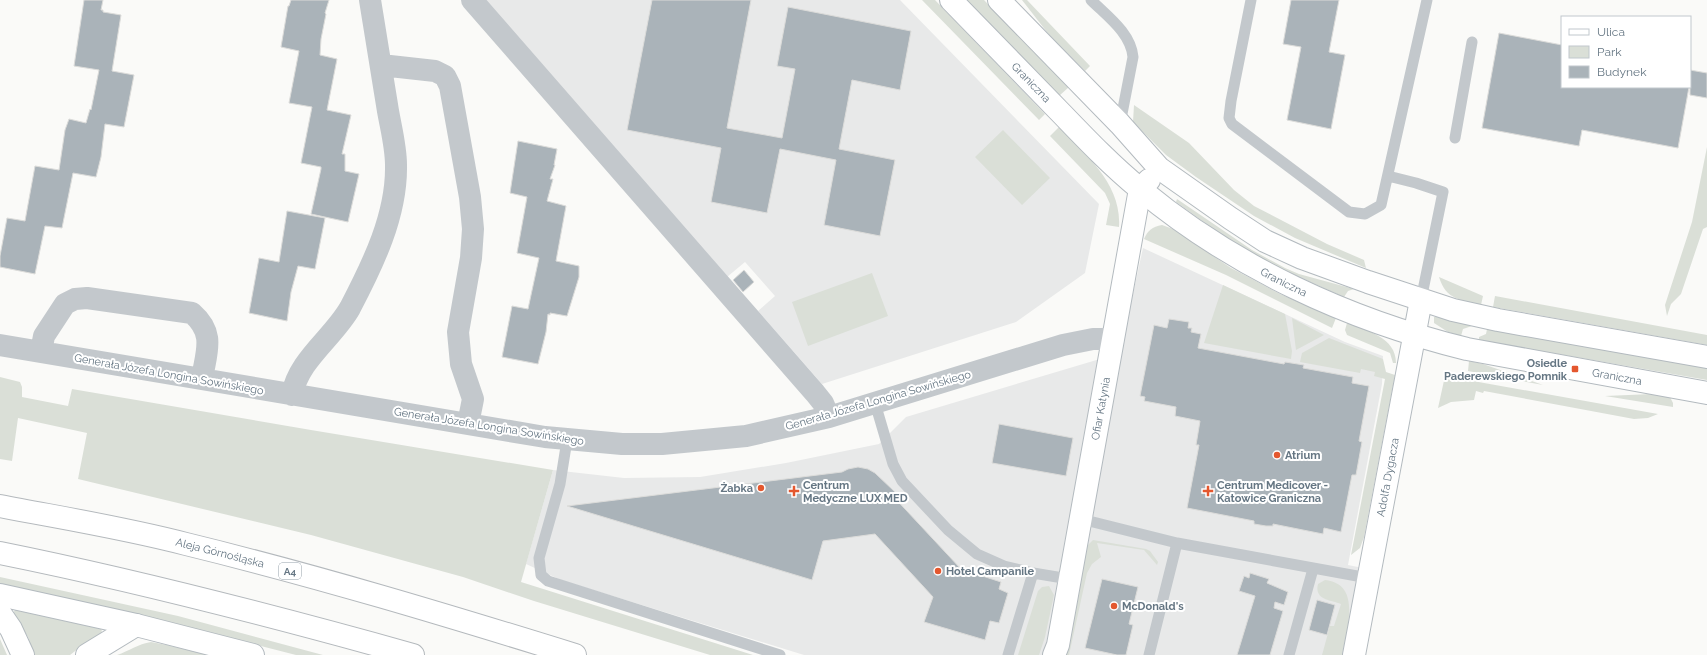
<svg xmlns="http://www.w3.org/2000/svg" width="1707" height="655" font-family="Raleway,sans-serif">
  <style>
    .built { fill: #e8e9e9 }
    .green { fill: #dadfd7 }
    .building { fill: #aab3b9; stroke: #dcdcda }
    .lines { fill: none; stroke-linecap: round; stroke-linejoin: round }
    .secondary-casing { stroke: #b3babf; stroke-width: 24 }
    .highway-casing { stroke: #b4b9bd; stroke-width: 24 }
    .lane { stroke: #c3c8cc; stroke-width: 11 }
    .street { stroke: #c3c8cc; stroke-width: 22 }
    .secondary { stroke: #fff; stroke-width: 22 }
    .highway { stroke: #fff; stroke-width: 22 }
    .poi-dot { fill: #e4572e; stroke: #fff; stroke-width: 1.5 }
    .labels { text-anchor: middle; stroke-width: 4; stroke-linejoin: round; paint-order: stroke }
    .shield { fill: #fff; stroke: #939fa8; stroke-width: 1 }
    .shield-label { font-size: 10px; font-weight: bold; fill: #657683 }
    .street-label { font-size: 11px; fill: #657683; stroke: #fff }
    .poi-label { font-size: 11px; font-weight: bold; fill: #657683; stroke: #fff; text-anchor: start }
  </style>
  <rect width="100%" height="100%" fill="#fafaf8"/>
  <path class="built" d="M 481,0 L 900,0 L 1099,204 L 1085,273 L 1016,322 L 822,384 L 758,311 L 775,296 L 745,262 L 727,277 Z
    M 1143,248 L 1345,342 L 1383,356 L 1382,384 L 1348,565 L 1363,568 L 1346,655 L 804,655 L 561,580 L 526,564 L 553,470 L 624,478 L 700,477 L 786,463 L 879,444 L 906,417 L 1120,353 Z"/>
  <path class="green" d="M 922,0 L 935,0 L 1045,114 L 1039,120 Z
    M 966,0 L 984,0 L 1069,87 L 1059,96 Z
    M 1022,0 L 1027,0 L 1090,66 L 1085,71 L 1050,36 Z
    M 1134,105 L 1189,143 L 1234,190 L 1254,206 L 1327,244 L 1364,260 L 1366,268 L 1295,238 L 1254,216 L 1196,177 L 1166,155 L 1133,122 Z
    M 1059,127 C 1086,155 1122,184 1119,227 L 1106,225 L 1110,204 L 1105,193 L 1050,136 Z
    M 1003,130 L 1050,178 L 1022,205 L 975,157 Z
    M 1707,147 L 1707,227 L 1703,229 L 1681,294 L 1671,304 L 1667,316 L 1665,305 L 1692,222 Z
    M 1177,199 L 1252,250 L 1285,268 L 1299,274 L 1354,289 L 1348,291 L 1344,297 C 1313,283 1282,270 1253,254 C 1226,239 1201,220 1176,202 Z
    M 1162,225 L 1173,229 L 1231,268 L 1252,279 L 1280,294 L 1336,318 L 1332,328 L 1226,275 L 1144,239 C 1148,230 1152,227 1162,225 Z
    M 872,273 L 888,316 L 808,346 L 792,302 Z
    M 1439,277 L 1483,296 L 1481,305 C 1461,300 1446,300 1439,277 Z
    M 1223,285 L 1285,314 L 1292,351 L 1291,359 L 1204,343 Z
    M 1495,296 L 1707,335 L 1707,345 L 1493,307 Z
    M 1434,317 L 1437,317 L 1472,326 L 1463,329 L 1461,336 L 1448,332 L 1434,323 Z
    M 1292,318 L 1324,335 L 1296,350 Z
    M 1347,323 C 1367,331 1396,337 1396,363 L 1393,363 L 1390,353 L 1347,335 L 1345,330 Z
    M 1487,329 L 1707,368 L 1707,380 L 1479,340 L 1479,337 L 1486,334 Z
    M 1329,338 L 1383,359 L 1386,372 L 1395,375 L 1364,537 L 1360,548 L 1351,555 L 1385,379 L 1374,376 L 1375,372 L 1361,369 L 1360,373 L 1300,362 L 1302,353 Z
    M 1469,361 L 1483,364 L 1543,385 L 1468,371 Z
    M 1445,376 L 1658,414 L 1648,418 L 1634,419 L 1484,391 L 1483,393 L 1476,391 L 1474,400 L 1451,402 L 1438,408 Z
    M 0,377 L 20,382 L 22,387 L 22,397 L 68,406 L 72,389 L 311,430 L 553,470 L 521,582 L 753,655 L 710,655 L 534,601 L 463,577 L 311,535 L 78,479 L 87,433 L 18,418 L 12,461 L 0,459 Z
    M 1652,394 L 1670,397 L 1673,403 L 1673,407 L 1605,396 Z
    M 1093,540 L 1146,549 L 1150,551 L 1158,562 L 1157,565 L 1144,550 L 1097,543 L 1101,557 L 1092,564 L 1087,573 L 1069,655 L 1062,655 L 1085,548 Z
    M 0,577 L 178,616 L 323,655 L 296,655 L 142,616 L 0,584 Z
    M 1325,580 C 1363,584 1346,631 1342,655 L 1322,655 L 1330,626 L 1334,626 L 1341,604 C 1330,600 1314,600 1318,584 Z
    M 1049,586 L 1054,595 L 1045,637 L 1039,655 L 1018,655 L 1038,591 L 1042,587 Z
    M 15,610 L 101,629 L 102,631 L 101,633 L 83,645 L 70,655 L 34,655 L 28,637 L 13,613 Z
    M 0,639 L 7,655 L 0,655 Z
    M 151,642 L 167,645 L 208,655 L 117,655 C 129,651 138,644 151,642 Z"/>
  <path class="building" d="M 84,0 L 103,0 L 101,10 L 103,10 L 103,12 L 121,15 L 112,71 L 134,75 L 124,127 L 105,124 L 101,157 L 96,177 L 73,173 L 62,228 L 45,226 L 35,274 L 0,267 L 0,256 L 7,218 L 25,221 L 35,166 L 59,170 L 65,130 L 69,119 L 86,123 L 90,109 L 91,110 L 99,70 L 74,66 Z
    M 291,0 L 329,0 L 325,13 L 326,14 L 321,39 L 320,55 L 337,59 L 327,110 L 351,115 L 342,154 L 345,154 L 345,171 L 359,174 L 348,222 L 311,214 L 321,169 L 321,167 L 301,163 L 312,107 L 289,103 L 299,51 L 281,47 L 288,6 L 289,6 Z
    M 652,0 L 751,0 L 727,128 L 782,138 L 795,69 L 777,66 L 788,7 L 911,31 L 900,90 L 852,80 L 839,149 L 895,160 L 880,236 L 824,225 L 836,160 L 780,149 L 767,213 L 711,202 L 721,148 L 627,130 Z
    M 1291,0 L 1339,0 L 1329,52 L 1345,55 L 1331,129 L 1287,120 L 1301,47 L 1283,44 Z
    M 1499,33 L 1562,45 L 1562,87 L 1689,87 L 1678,148 L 1582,130 L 1579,146 L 1482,128 Z
    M 1690,70 L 1707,73 L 1707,98 L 1690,95 Z
    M 518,141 L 557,149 L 554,165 L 555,165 L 550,179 L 553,179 L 547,201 L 566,206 L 556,261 L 579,266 L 579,277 L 567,316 L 550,313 L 550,315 L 548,314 L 546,332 L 538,364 L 502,357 L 512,306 L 528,309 L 539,258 L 517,253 L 527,197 L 510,193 Z
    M 287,211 L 325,218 L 315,269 L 298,266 L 291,292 L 287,321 L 249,313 L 259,258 L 279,262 Z
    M 744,270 L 754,282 L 743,292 L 733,280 Z
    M 1169,319 L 1189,322 L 1188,328 L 1192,328 L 1191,332 L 1201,334 L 1198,348 L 1284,364 L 1285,362 L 1304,365 L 1303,368 L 1353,377 L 1352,383 L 1369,386 L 1359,441 L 1362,442 L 1356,475 L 1352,475 L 1341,532 L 1324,528 L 1323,534 L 1273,524 L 1273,526 L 1266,526 L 1254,524 L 1254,521 L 1187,508 L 1199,445 L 1196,445 L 1200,421 L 1175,416 L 1176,407 L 1144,401 L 1145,397 L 1140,396 L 1154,325 L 1167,328 Z
    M 999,424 L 1073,438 L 1066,476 L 992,463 Z
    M 858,467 L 868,469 L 875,473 L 895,492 L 892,495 L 961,569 L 1001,582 L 999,589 L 1008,593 L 999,623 L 990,621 L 985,640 L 924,622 L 933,597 L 875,534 L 823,541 L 812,580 L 567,506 L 842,472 L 848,469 Z
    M 1250,573 L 1269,579 L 1267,583 L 1288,592 L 1284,605 L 1275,602 L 1274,608 L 1283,611 L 1270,655 L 1237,655 L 1255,596 L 1239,591 L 1244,576 L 1249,578 Z
    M 1102,579 L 1138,587 L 1129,624 L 1133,625 L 1126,655 L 1117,655 L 1085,648 Z
    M 1317,600 L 1335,605 L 1327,635 L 1309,630 Z"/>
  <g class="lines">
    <g class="secondary-casing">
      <g id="secondary">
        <path id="s1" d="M 951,0 C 988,38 1025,76 1062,114 C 1087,140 1112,166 1140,189 C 1234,267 1348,320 1467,349 L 1707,393"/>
        <path d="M 999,0 L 1120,124 L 1159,168 L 1230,218 L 1265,241 L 1302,258 L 1368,282 L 1453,310 L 1498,320 L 1707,357"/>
        <path d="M 0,595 L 136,625 L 253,655"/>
        <path d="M 0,613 L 11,629 L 23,655"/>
        <path d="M 87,655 L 136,625"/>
        <path id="s2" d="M 1054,655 L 1058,645 L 1140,189 L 1149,180"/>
        <path id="s3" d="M 1354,655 L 1421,300"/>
      </g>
    </g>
    <g class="highway-casing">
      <g id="highway">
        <path id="s4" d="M 0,506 C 62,518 125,528 186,544 C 317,576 446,615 575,655"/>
        <path d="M 0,553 C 139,581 277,617 413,655"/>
      </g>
    </g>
    <path class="lane" d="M 1091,0 C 1107,16 1131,33 1133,57 L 1120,124
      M 1251,0 L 1231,101 L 1229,118 L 1232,124 L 1349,212 L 1365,214 L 1381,205 L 1427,0
      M 1455,138 L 1472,42
      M 1388,176 L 1416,183 L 1443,192 L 1421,300
      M 875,403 L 893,464 L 902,481 L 948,530 L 977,554 L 1004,566 L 1033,573 L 1069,579
      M 567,440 L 560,484 L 539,558 L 541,575 L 548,581 L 780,655
      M 1081,519 L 1177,543 L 1368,578
      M 1008,655 L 1033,573
      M 1149,655 L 1177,543
      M 1289,655 L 1313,569"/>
    <path class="street" d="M 472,0 L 815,393 L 823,403 L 829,417
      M 381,65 L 435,71 L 445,76 L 450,86 L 470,197 L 473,229 L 471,258 L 458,332 L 461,364 L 473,399 L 468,424
      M 0,345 L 545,437 L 622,444 L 662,444 L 746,436 L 829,417 L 1063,345 L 1093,339 L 1113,339
      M 41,352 L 44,336 L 65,304 L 75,299 L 87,298 L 192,313 C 216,334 206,352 202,379
      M 292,395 C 298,360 333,338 350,308 C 373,264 397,215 396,165 C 396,147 391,128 388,111 C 382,74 376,37 370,0"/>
    <use href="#secondary" class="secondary"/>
    <use href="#highway" class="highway"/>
  </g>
  <g class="poi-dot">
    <rect x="1571" y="365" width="8" height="8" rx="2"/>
    <circle cx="1277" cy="455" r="4"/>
    <circle cx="761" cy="488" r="4"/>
    <path d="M792 485h4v4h4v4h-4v4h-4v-4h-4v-4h4z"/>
    <path d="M1206 485h4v4h4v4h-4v4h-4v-4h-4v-4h4z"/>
    <circle cx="938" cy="571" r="4"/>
    <circle cx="1114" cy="606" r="4"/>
  </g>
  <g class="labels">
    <rect class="shield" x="279" y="563" width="22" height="16" rx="3"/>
    <g class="shield-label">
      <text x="290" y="575">A4</text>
    </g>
    <g class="street-label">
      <text dy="4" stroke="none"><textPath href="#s1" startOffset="115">Graniczna</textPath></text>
      <text dy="4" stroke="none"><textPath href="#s1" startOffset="439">Graniczna</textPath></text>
      <text transform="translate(169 374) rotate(10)" y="4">Generała Józefa Longina Sowińskiego</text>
      <text dy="4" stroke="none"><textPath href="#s1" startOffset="787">Graniczna</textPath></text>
      <text transform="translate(878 400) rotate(-16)" y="4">Generała Józefa Longina Sowińskiego</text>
      <text dy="4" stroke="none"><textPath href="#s2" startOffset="251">Ofiar Katynia</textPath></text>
      <text transform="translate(489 426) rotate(9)" y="4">Generała Józefa Longina Sowińskiego</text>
      <text dy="4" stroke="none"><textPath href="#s3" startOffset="181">Adolfa Dygacza</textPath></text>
      <text dy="4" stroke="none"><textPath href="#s4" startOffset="225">Aleja Górnośląska</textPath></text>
    </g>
    <g class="poi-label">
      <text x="1567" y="367" text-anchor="end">Osiedle<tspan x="1567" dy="13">Paderewskiego Pomnik</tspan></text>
      <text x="1285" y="459">Atrium</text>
      <text x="803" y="489">Centrum<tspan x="803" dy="13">Medyczne LUX MED</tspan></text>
      <text x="1217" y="489">Centrum Medicover -<tspan x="1217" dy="13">Katowice Graniczna</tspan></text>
      <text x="753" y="492" text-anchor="end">Żabka</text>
      <text x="946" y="575">Hotel Campanile</text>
      <text x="1122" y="610">McDonald's</text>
    </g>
  </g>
  <rect x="1561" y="16" width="130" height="72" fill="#ffffff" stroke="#c1c8cd"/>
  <rect x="1569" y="29" width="20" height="6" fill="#ffffff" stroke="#c1c8cd"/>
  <text x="1597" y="36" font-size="12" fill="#657683">Ulica</text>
  <rect x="1569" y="46" width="20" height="12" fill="#dadfd7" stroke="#c1c8cd"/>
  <text x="1597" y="56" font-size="12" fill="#657683">Park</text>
  <rect x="1569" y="66" width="20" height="12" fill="#aab3b9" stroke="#c1c8cd"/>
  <text x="1597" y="76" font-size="12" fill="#657683">Budynek</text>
</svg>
